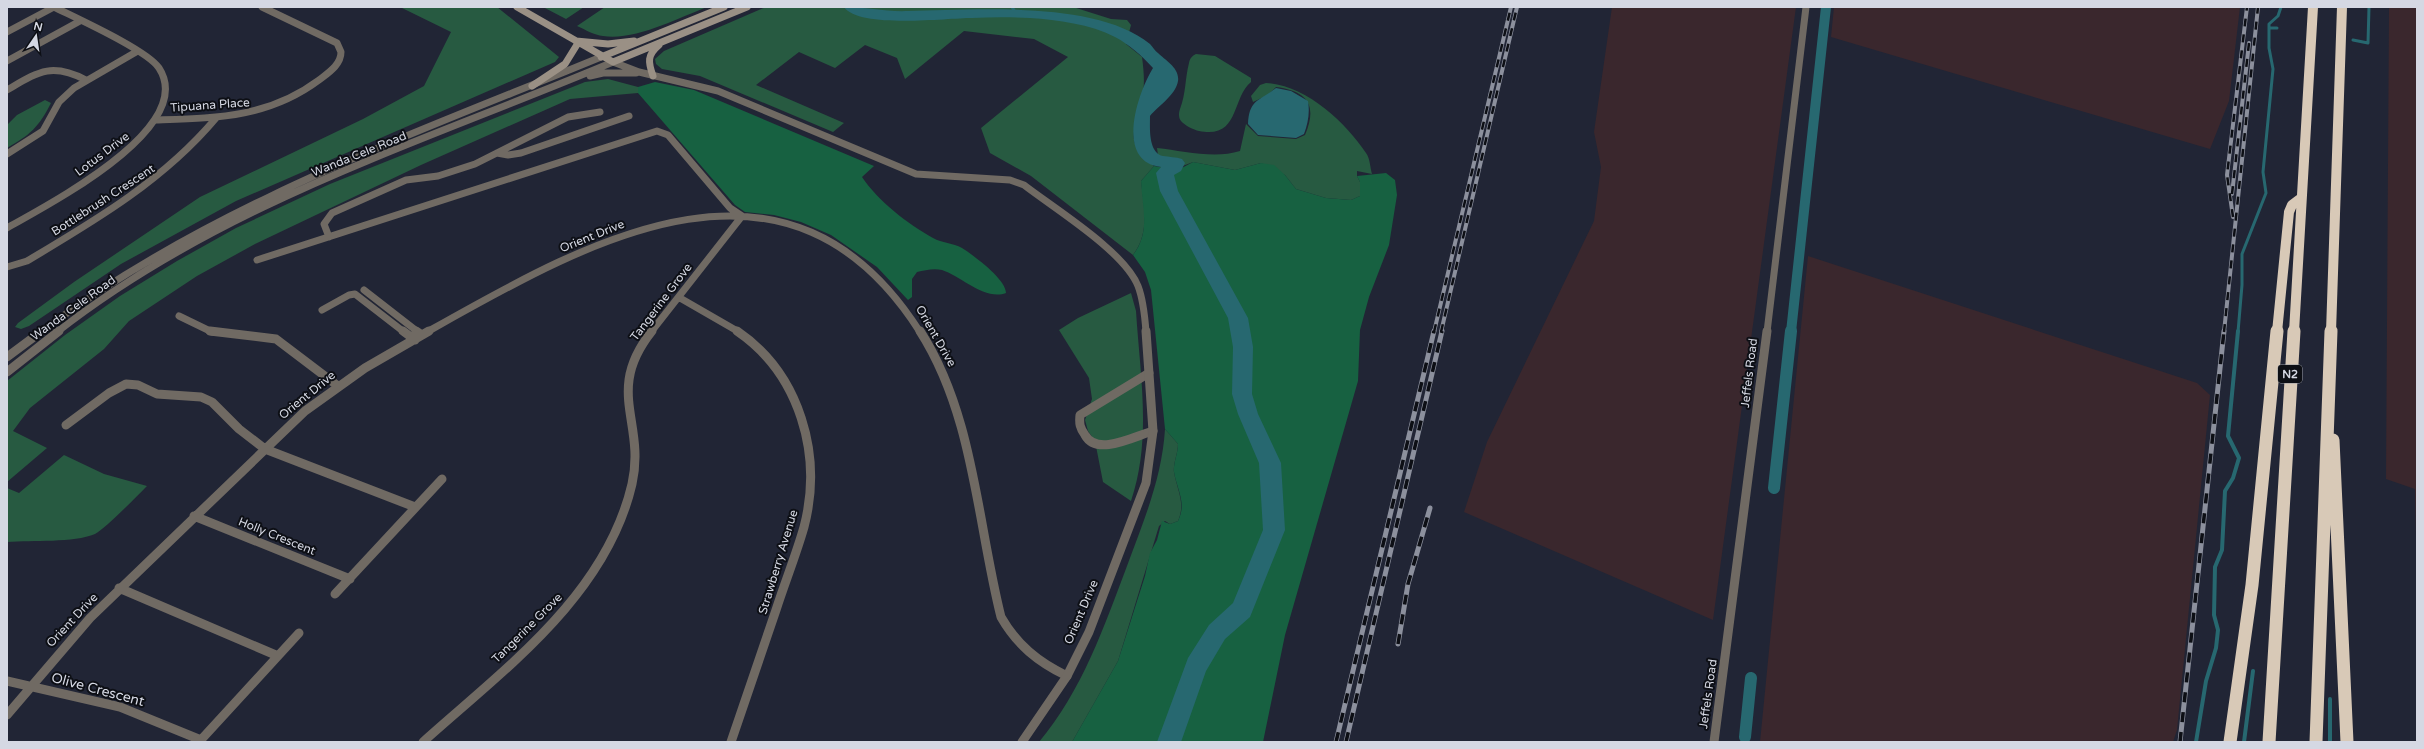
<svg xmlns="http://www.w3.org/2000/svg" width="2424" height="749" font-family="'Varela Round',sans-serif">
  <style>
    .industrial { fill: #3a272d }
    .green { fill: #275a41 }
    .forest { fill: #176141 }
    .water { fill: #276870 }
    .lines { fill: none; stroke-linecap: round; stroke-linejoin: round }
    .stream-far1 { stroke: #276870; stroke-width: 3 }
    .stream { stroke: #276870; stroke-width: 4 }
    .canal-far1 { stroke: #276870; stroke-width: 10 }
    .canal { stroke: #276870; stroke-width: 12 }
    .river { fill: #276870; fill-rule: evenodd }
    .minor-far1 { stroke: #706a63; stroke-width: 7 }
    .minor { stroke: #706a63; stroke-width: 9 }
    .tertiary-far1 { stroke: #706a63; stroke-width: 7 }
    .tertiary { stroke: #706a63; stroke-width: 9 }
    .secondary { stroke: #9a9085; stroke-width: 7 }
    .motorway-far1 { stroke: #d8c9b7; stroke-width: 10 }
    .motorway { stroke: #d8c9b7; stroke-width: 13 }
    .rail-far1-casing { stroke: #8c909d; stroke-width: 4 }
    .rail-casing { stroke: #8c909d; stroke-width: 5 }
    .rail-far1 { stroke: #0d0f15; stroke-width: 2.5; stroke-dasharray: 8; stroke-linecap: butt }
    .rail { stroke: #0d0f15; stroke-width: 3.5; stroke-dasharray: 10; stroke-linecap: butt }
    .labels { text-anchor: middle; stroke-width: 4; stroke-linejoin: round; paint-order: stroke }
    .shield { fill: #0d0f15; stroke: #999ca5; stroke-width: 1 }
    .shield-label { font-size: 11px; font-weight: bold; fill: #d5d8e3 }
    .street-label { font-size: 12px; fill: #d5d8e3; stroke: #0d0f15 }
    .near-street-label { font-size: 14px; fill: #d5d8e3; stroke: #0d0f15 }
  </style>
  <rect width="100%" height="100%" fill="#212535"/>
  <path class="industrial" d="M 1612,7 L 1796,7 L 1713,620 L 1464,512 L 1487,442 L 1594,221 L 1601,167 L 1594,132 Z
    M 1834,7 L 2240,7 L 2229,101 L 2210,149 L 1831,37 Z
    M 2389,7 L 2417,7 L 2417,581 L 2415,489 L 2386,479 Z
    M 1808,256 L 2197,383 L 2210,395 L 2177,730 L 2173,742 L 1760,742 Z"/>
  <path class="green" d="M 400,7 L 497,7 L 559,57 L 555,62 L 236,201 L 121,264 L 29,326 L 21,329 L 15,327 L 18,323 L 74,282 L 200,197 L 363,119 L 424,86 L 451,32 Z
    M 543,7 L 584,7 L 566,19 Z
    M 605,7 L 707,7 C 678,18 635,41 603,36 C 594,35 586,30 577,26 Z
    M 766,7 L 1073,7 L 1111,19 L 1127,20 L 1131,25 L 1126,44 L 1142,57 C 1144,72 1145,85 1142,100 C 1135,133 1123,141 1154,166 L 1141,181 C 1144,207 1150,233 1133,255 L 1031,176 L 990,153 L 981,128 L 1068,57 L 1034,39 L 964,31 L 905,79 L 897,58 L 865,45 L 835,68 L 799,52 L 756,85 L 844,123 L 833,132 L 700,76 L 662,69 L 656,64 L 655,59 L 664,51 Z
    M 1196,54 L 1215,56 L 1251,78 L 1251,82 C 1231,99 1240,139 1199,131 C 1194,130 1184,125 1181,121 C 1178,117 1179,112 1180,109 C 1186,94 1185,78 1189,63 C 1190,58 1192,56 1196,54 Z
    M 608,79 L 638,87 L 638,93 L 570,99 L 421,165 L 255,244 L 197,276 L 129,321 L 104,349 L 30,408 L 13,431 L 47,448 L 7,482 L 7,381 L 65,335 L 120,296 L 177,261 L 236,228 L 330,184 L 585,82 Z
    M 1266,83 C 1306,85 1345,122 1366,153 C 1370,158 1370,167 1372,174 L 1357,171 L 1357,176 L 1360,182 L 1360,196 L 1351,200 L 1326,198 L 1296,189 L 1285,175 L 1261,163 L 1235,170 L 1193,162 L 1180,167 L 1179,164 L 1182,161 C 1173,156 1164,159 1158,155 L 1157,148 C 1183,151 1215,159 1240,151 L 1246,124 L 1258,136 L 1296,139 L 1305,135 C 1318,105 1307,91 1276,87 L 1268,95 L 1253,102 L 1251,96 L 1260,85 Z
    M 45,100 L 51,103 C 39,127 30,135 7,148 L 7,125 L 17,115 Z
    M 1131,293 L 1136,311 C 1140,375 1152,439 1131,501 L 1103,482 L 1095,441 L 1088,431 L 1085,420 L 1092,399 L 1089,378 L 1059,330 L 1078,318 Z
    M 1165,429 L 1178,444 C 1178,453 1173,464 1174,472 C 1177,490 1186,503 1178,521 L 1170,524 L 1165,521 L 1159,526 L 1118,661 L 1072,742 L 1039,742 C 1082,691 1104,627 1127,566 C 1144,520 1162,478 1165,429 Z
    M 64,455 L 104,474 L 147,486 C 137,496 105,529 95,534 C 74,543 32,540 7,542 L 7,488 L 19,493 Z"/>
  <path class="forest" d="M 655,82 L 694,90 L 874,166 L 862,177 C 878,201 908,224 933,238 C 942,243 953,243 962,248 C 973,255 1006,279 1006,293 C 985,301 961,276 942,270 C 934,268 925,270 917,272 L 912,279 L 912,297 L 908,300 L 877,267 L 831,235 L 801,222 L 774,215 L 745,212 L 735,205 L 638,93 L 638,87 Z
    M 1193,162 L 1235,170 L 1261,163 L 1274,165 L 1285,175 L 1296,189 L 1326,198 L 1351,200 L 1360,196 L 1360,182 L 1357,176 L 1386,173 L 1395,180 L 1397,195 L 1389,245 L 1369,297 L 1360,330 L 1358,381 L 1285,635 L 1263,742 L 1072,742 L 1118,661 L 1145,576 L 1150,553 L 1157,540 L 1162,521 L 1170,524 L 1178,521 C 1187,503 1177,490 1174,472 C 1173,464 1178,453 1178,444 L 1165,429 L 1151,290 L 1145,272 L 1133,255 C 1151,232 1142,207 1141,181 L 1154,166 L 1178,170 Z"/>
  <path class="water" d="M 1276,88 L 1291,91 L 1308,101 C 1310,112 1308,124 1304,134 L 1296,138 L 1258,135 L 1248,124 C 1249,99 1260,101 1276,88 Z"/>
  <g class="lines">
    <path class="stream-far1" d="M 1012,7 L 1015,12
      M 2269,28 L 2277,28
      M 2353,40 L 2368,43 L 2369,7
      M 2238,332 L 2242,285 L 2242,254 L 2266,193 L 2263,172 L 2273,69 L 2269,48 L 2269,24 L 2278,16 L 2281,7"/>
    <path class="stream" d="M 2330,699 L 2330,742
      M 2196,742 L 2206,681 L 2216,648 L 2218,630 L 2214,615 L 2215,567 L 2222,550 L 2225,491 L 2233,478 L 2239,458 L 2228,436 L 2238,331
      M 2244,742 L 2253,671"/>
    <path class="canal-far1" d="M 1791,332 L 1826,7"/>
    <path class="canal" d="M 1774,488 L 1791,331
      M 1745,737 L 1751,678"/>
    <path class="river" d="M 844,7 C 866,7 886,12 908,11 C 975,10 1096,0 1150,44 C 1153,47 1155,51 1158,53 C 1165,60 1180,68 1178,81 C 1176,95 1158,106 1150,116 C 1150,128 1148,152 1163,156 C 1169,157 1176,157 1182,159 L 1185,163 L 1181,171 L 1174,175 L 1178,191 L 1248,318 L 1253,347 L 1252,394 L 1258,414 L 1281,463 L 1285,530 L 1250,617 L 1225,639 L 1206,671 L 1181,742 L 1157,742 L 1188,658 L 1209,625 L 1233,603 L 1263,530 L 1259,463 L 1238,414 L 1232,394 L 1233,347 L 1228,318 L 1160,191 L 1156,173 L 1161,167 C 1114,162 1138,92 1153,68 C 1141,55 1130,45 1115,37 C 1090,24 1058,20 1030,18 C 1010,17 991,17 972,18 C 947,18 859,29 844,7 Z"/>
    <path class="minor-far1" d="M 7,32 L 54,7
      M 7,61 L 80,21
      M 7,90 C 38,72 51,62 86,80
      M 155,120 C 216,118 268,118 319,80 C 328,73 341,65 341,52 L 337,43 L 262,7
      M 497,153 L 508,155 L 521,153 L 629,116
      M 7,154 L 43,131 L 59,102 L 74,88 L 136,52
      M 329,237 L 324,224 L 332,213 L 406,180 L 438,176 L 475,164 L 568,117 L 600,112
      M 257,260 L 657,131 L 668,135 L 730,208 L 742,216 L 651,332
      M 7,267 L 27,261 C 96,220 164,180 216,118
      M 364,290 L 418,332
      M 680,298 L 739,332
      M 322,310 L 349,295 L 355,294 L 404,332
      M 179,316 L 212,332
      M 427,332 C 590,240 788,125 920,332
      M 1767,332 L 1806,7"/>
    <path class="minor" d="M 210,331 L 276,339 L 338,386
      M 403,331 L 415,340
      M 416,331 L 422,335
      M 920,331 C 974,415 977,522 1001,617 C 1017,645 1038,662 1067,676
      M 1149,373 L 1080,415 C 1079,424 1080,428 1085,435 C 1097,457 1135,436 1153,431
      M 66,425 L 109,393 L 126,384 L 138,385 L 157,394 L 201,397 L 212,402 L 239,429 L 265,449 L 415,507
      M 194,516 L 350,579
      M 119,588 L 278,656
      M 335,594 L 442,479
      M 7,681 L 120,707 L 201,740
      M 7,715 L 90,618 L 305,411 L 365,368 L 429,331
      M 199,742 L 299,633
      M 423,742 C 503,670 606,596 632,484 C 646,422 604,391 652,331
      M 731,742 C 746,698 761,654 776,610 C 785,582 796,555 804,527 C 823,455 800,374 737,331
      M 1714,742 L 1767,331"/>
    <path class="tertiary-far1" d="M 590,76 L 603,73 L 636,73
      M 7,228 C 47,205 198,128 159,68 C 147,50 76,18 54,7
      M 41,332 C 209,206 409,136 601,57
      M 57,332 C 222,203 423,142 613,62 L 639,72 L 718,91 L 916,174 L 1010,180 L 1024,185 C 1055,209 1124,251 1138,286 C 1143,299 1145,318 1146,332"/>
    <path class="tertiary" d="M 7,357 L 42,331
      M 7,372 L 59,331
      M 1022,742 L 1067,676 L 1089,632 L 1146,483 L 1153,431 L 1146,331"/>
    <path class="secondary" d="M 517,7 L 613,62 L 747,7
      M 576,41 L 608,44 L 634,41
      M 601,57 L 724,7
      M 653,76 C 648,62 647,55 659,45
      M 532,86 L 565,64 L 578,43"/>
    <path class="motorway-far1" d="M 2277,332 L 2289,212 L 2292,205 L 2300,199
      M 2294,332 L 2313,7
      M 2331,332 L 2342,7"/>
    <path class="motorway" d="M 2333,440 L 2347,742
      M 2230,742 L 2252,585 L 2277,331
      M 2269,742 L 2294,331
      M 2316,742 L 2331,331"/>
    <g class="rail-far1-casing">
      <path id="rail-far1" d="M 2232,194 L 2249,43
        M 2233,217 L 2227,175 L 2247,7
        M 1434,332 L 1511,7
        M 1441,332 L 1517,7
        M 2224,332 L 2258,7"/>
    </g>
    <g class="rail-casing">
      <path id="rail" d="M 1398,644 L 1408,584 L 1430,508
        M 1336,742 L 1434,331
        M 1346,742 L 1442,331
        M 2180,742 L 2224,331"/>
    </g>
    <use href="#rail-far1" class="rail-far1"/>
    <use href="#rail" class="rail"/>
  </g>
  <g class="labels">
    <rect class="shield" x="2278" y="365" width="24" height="18" rx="3"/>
    <g class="shield-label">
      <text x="2290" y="378">N2</text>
    </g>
    <g class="street-label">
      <text transform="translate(210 105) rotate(-4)" y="4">Tipuana Place</text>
      <text transform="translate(102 154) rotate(-37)" y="4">Lotus Drive</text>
      <text transform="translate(359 154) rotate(-22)" y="4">Wanda Cele Road</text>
      <text transform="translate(103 200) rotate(-33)" y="4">Bottlebrush Crescent</text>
      <text transform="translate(592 236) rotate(-22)" y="4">Orient Drive</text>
      <text transform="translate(661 302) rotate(-53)" y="4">Tangerine Grove</text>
      <text transform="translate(73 308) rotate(-36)" y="4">Wanda Cele Road</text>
      <text transform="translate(936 336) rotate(60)" y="4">Orient Drive</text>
      <text transform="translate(1749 373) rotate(-83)" y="4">Jeffels Road</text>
      <text transform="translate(307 395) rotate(-39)" y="4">Orient Drive</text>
      <text transform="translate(277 536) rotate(22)" y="4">Holly Crescent</text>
      <text transform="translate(778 562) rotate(-73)" y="4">Strawberry Avenue</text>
      <text transform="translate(1081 612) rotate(-67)" y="4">Orient Drive</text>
      <text transform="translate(72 620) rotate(-47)" y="4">Orient Drive</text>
      <text transform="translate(527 628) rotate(-45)" y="4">Tangerine Grove</text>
      <text transform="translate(1708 694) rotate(-82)" y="4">Jeffels Road</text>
    </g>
    <g class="near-street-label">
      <text transform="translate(98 689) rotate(15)" y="5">Olive Crescent</text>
    </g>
  </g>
  <rect width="2424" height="749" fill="none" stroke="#d5d8e3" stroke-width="16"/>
  <g transform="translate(36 36) rotate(13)" stroke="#0d0f15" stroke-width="3" paint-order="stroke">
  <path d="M0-3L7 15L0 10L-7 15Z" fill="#d5d8e3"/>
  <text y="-6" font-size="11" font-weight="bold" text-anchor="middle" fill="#d5d8e3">N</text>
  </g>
</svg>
